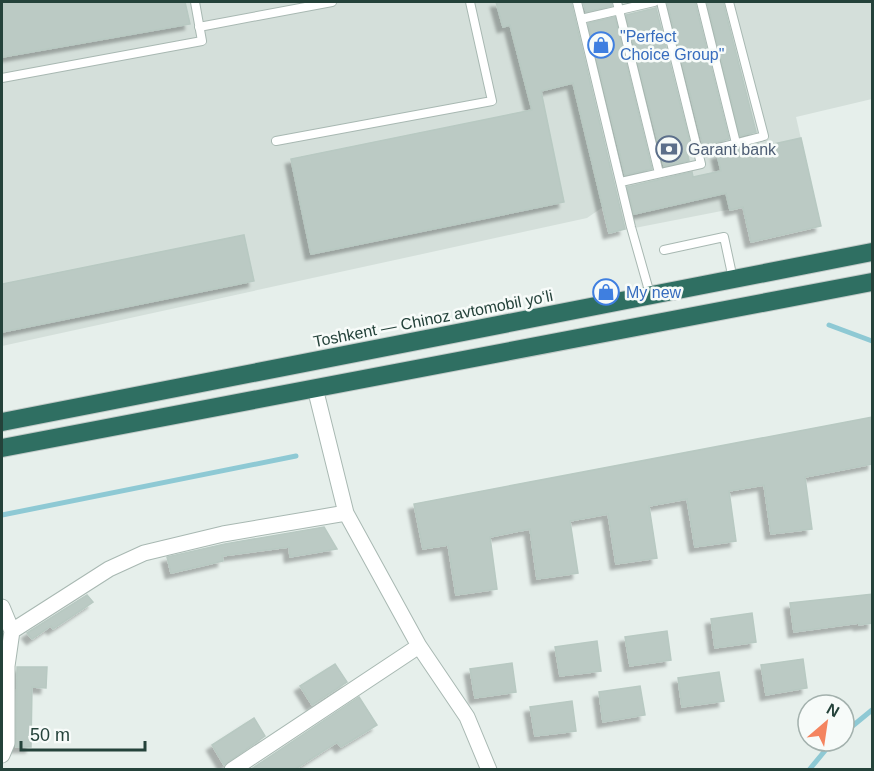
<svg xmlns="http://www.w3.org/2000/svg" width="874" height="771" font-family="Helvetica,sans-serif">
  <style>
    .built { fill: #d4dfda }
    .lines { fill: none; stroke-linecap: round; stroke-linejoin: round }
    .stream { stroke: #8ec9d4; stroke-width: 5 }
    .building { fill: #bbcac4; stroke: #b8c9c2; stroke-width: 1.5; filter: url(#shadow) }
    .lane-casing { stroke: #a8b8b2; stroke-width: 10 }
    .street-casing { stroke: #a8b8b2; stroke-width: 17 }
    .highway-casing { stroke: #c2cac8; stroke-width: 20 }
    .lane { stroke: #fff; stroke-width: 8 }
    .street { stroke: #fff; stroke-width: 15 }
    .highway { stroke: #2f6f62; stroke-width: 18 }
    .labels { text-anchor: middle; stroke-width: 5; stroke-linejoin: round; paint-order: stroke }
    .shop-label { font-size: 16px; fill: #366cbe; stroke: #f7fbf9; text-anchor: start }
    .service-label { font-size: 16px; fill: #4e5e75; stroke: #f7fbf9; text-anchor: start }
    .street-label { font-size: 16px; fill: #24423a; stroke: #f7fbf9 }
  </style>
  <defs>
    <filter id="shadow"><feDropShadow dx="-5.5" dy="5.5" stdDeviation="1.5" flood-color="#0004"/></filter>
  </defs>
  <rect width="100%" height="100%" fill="#e6efeb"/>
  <path class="built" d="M 2,2 L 872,2 L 872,99 L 796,117 L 821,226 L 751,242 L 742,207 L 609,233 L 603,207 L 587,218 L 2,346 Z"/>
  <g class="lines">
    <path class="stream" d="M 829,325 L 872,341
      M 2,515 L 296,456
      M 844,733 L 872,710
      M 809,770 L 833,741"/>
  </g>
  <path class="building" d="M 2,2 L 185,2 L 190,24 L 2,57 Z
    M 496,2 L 571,2 L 625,229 L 609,233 L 573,83 L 541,91 L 564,202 L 311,254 L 291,159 L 532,110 L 510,25 L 503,27 Z
    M 583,2 L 611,2 L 612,6 L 586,12 Z
    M 667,2 L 695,2 L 729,139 L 703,146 Z
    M 707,2 L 723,2 L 756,132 L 740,136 Z
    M 656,8 L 692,151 L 687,152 L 689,161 L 664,166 L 626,15 Z
    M 615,17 L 652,169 L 625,175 L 588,23 Z
    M 801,138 L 821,226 L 751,242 L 743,207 L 730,210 L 726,193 L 634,214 L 627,187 L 692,172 L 693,177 L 721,171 L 717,154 L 759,144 L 760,147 Z
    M 244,235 L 254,281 L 2,332 L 2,284 Z
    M 873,417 L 873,464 L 805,477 L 812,529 L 771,534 L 764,485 L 729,491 L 736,541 L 695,547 L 687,499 L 649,506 L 657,558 L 616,564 L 608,514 L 570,521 L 578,573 L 537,579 L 530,529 L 490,537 L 497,589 L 456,595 L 448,545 L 423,549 L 414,504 Z
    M 324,527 L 337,549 L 290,557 L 289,547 L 222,556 L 223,561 L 171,573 L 167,557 L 225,544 Z
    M 873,594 L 873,623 L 859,625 L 859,623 L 794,632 L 790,603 Z
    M 87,595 L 93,602 L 53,629 L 51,626 L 32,639 L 27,633 Z
    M 752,613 L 756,642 L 715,648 L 711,619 Z
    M 667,631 L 671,660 L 630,666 L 625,637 Z
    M 597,641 L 601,671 L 560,676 L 555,647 Z
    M 803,659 L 807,688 L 766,695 L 761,665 Z
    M 512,663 L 516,692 L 475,698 L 470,669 Z
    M 335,664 L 347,682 L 312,705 L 300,686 Z
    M 17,667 L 47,667 L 46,688 L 32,687 L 31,747 L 16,747 Z
    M 719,672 L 724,701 L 682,707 L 678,678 Z
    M 640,686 L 645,715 L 603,722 L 599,692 Z
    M 359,697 L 377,725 L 341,747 L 337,742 L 294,770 L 250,770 Z
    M 572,701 L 576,731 L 535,736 L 530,707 Z
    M 254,718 L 265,736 L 224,765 L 212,745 Z"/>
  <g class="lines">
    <g class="lane-casing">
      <path id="lane" d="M 577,2 L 631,227 L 650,294
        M 617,2 L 659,173
        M 701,2 L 736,143
        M 581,19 L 654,2
        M 199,27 L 332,2
        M 2,78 L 202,41 L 195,2
        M 276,141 L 492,101 L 470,2
        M 699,153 L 764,136 L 729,2
        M 621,182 L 701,164 L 661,2
        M 664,250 L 724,237 L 733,279"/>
    </g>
    <g class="street-casing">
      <path id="street" d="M 315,388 L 346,513 L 419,646 L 467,717 L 489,770
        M 2,607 L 12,631 L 7,666 L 7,743 L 2,755
        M 12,631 L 109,569 L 144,553 L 223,534 L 346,513
        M 232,770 L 419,646"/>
    </g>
    <g class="highway-casing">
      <path id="highway" d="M 2,422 L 872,252
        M 2,448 L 872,282"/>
    </g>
    <use href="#lane" class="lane"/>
    <use href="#street" class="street"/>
    <use href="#highway" class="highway"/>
  </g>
  <defs>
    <g id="shop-ring" transform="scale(1.35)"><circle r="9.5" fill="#f7fbf9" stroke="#3f7fe0" stroke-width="1.5"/><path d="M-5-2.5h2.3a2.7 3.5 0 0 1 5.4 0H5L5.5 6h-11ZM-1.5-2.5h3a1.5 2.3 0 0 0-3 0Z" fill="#3f7fe0"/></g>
    <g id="bank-ring" transform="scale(1.35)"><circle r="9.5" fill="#f7fbf9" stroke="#5c6f8a" stroke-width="1.5"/><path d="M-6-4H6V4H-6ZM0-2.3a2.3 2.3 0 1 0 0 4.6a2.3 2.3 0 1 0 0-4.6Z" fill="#5c6f8a"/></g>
  </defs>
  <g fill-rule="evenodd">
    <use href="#shop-ring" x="601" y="45"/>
    <use href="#bank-ring" x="669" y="149"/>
    <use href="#shop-ring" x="606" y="292"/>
  </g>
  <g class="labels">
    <g class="shop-label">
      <text x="620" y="42">"Perfect<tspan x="620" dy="18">Choice Group"</tspan></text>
      <text x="626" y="298">My new</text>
    </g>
    <g class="service-label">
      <text x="688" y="155">Garant bank</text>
    </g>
    <g class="street-label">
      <text transform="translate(433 318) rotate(-11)" y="6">Toshkent — Chinoz avtomobil yoʻli</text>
    </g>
  </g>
  <rect width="874" height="771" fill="none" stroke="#24423a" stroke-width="6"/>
  <g transform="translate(826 723) rotate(29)"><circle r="28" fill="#f7fbf9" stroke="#a3b1ad" stroke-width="1.5"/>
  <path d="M0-4.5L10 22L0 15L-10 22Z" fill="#f4845f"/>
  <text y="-9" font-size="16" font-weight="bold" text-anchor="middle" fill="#24423a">N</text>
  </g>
  <path d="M21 741v9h124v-9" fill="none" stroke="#24423a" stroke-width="3"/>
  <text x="30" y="741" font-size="18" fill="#24423a" stroke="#f7fbf9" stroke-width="4.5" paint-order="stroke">50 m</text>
</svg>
